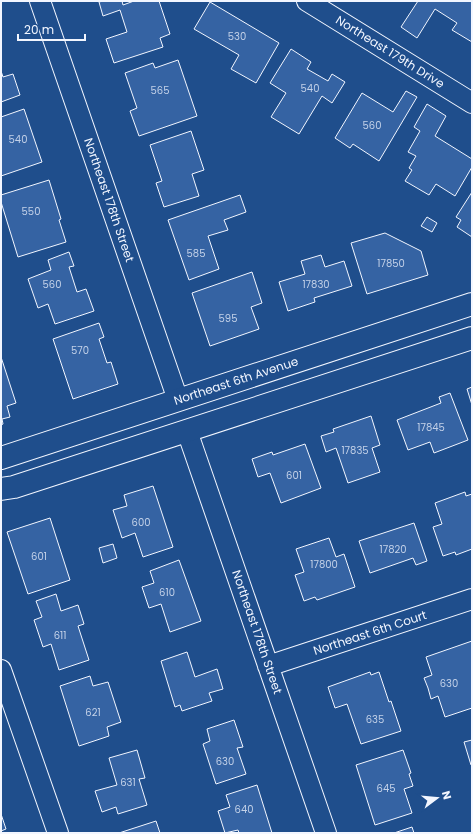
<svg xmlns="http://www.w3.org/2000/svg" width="473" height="834" font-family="Poppins,sans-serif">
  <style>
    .building { fill: #3563a3; stroke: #f2f6ff }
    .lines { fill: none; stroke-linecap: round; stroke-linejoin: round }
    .street-casing { stroke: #f2f6ff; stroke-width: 22 }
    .secondary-casing { stroke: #f2f6ff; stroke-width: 24 }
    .street { stroke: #1f4e8c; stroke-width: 20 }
    .secondary { stroke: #1f4e8c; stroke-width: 22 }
    .labels { text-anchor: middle; stroke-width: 3; stroke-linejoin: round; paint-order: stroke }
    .number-label { font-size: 10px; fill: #c3d1e8 }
    .street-label { font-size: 12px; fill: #f2f6ff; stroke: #1f4e8c }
  </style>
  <rect width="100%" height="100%" fill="#1f4e8c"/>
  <path class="building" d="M 103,1 L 122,1 L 123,5 L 134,1 L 159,1 L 170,34 L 160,38 L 163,47 L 114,63 L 106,39 L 127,32 L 120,10 L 103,16 L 99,2 Z
    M 418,1 L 472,1 L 472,42 L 452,30 L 457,23 L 435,9 L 417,38 L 401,27 Z
    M 210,2 L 279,43 L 256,83 L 231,69 L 239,55 L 194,29 Z
    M 291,49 L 311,62 L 307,69 L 328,81 L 332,74 L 345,82 L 332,103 L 322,96 L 299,134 L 271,117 L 286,93 L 270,83 Z
    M 178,60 L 197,116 L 139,136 L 130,111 L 137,108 L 125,73 L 153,63 L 155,68 Z
    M 1,71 L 3,77 L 13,74 L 20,95 L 1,102 Z
    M 406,91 L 417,97 L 379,161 L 353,144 L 350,148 L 335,138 L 362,93 L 393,112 Z
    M 427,104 L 446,116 L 435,136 L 472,159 L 472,167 L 455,196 L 436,184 L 429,195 L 405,181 L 412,170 L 409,168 L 416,156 L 408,152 L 420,131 L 414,127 Z
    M 24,109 L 42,162 L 1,176 L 1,117 Z
    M 191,131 L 204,170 L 192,174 L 199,196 L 164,207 L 156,183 L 162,181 L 150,145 Z
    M 49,180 L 61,219 L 59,220 L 66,242 L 18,257 L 1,202 L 1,195 Z
    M 472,192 L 472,237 L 457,227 L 461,220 L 456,217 Z
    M 240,195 L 246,212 L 224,220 L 228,230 L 208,236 L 219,269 L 189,280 L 168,220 Z
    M 427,217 L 437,223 L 432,232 L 421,226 Z
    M 385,233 L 421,251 L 428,275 L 367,294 L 351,243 Z
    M 69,252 L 74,266 L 69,267 L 77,292 L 86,289 L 94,311 L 55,324 L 48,304 L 38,308 L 28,279 L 51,270 L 48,260 Z
    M 321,255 L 325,267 L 344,261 L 352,286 L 314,298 L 315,302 L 288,311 L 279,282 L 305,274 L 301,261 Z
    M 252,272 L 262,303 L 251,307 L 259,329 L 210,346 L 192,293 Z
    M 99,323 L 104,337 L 99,339 L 107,363 L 111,362 L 118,384 L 73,399 L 53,339 Z
    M 1,357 L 16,403 L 7,406 L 10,417 L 2,419 L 3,424 L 1,425 Z
    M 472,387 L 472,405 L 467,389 Z
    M 450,393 L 468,440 L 434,453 L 430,442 L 408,450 L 397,420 L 441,403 L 439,397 Z
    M 371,416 L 380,445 L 372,448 L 380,472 L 348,483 L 336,448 L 326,452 L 321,436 L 334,432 L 333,429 Z
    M 305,444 L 321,488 L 281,503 L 270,473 L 258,477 L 252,459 L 272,452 L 273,455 Z
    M 153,486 L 173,547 L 143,557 L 135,533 L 122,538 L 113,510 L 127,506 L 124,495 Z
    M 465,492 L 466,496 L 472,494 L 472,549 L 456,555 L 455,552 L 443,556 L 433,527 L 442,524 L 435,503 Z
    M 50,518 L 70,580 L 28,594 L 7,532 Z
    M 414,523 L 427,561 L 416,565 L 413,558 L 370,573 L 359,541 Z
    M 329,538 L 336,557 L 344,554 L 355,587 L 317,600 L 315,597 L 304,601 L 295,575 L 304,572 L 296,549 Z
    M 113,544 L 117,558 L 103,563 L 99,548 Z
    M 179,560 L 201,621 L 170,632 L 161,604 L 149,608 L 142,587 L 154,583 L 150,571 Z
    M 56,594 L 61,611 L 78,605 L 84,624 L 78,626 L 89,660 L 59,670 L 51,644 L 43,647 L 34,620 L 42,617 L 36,601 Z
    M 472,641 L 472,708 L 445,717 L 438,696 L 431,699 L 428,688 L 424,678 L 432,675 L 426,657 Z
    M 187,652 L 195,677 L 217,669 L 223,689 L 209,693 L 212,701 L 182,711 L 180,705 L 175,707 L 161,661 Z
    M 370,672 L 371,675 L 379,672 L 389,702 L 391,701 L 401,731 L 361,744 L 347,704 L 335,708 L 328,687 Z
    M 90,676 L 93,686 L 108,682 L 121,722 L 107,727 L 109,736 L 79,746 L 60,686 Z
    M 234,720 L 243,747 L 237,748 L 246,774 L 216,784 L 203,744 L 210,741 L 207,729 Z
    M 472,740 L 472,764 L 471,765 L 464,742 Z
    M 137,750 L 145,778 L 139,779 L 147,805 L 118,814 L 116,807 L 102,812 L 95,791 L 117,785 L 109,758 Z
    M 403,750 L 411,773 L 409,774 L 413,786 L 404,789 L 412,813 L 375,825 L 356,765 Z
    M 257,785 L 272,833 L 239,833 L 238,830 L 225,833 L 218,811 L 230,807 L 226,795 Z
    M 1,814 L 6,829 L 1,831 Z
    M 156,821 L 160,833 L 119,833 Z
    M 412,827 L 414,833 L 394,833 Z"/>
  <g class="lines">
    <g class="street-casing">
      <path id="street" d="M 40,1 L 178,400
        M 307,1 L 472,103
        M 187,431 L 326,833
        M 268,666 L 472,599
        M 1,670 L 58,833"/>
    </g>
    <g class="secondary-casing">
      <path id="secondary" d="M 1,458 L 472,304
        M 1,489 L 14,487 L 472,338"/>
    </g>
    <use href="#street" class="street"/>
    <use href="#secondary" class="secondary"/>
  </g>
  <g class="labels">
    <g class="number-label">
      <text x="237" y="40">530</text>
      <text x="310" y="92">540</text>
      <text x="160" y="94">565</text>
      <text x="372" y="129">560</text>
      <text x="18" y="143">540</text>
      <text x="31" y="215">550</text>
      <text x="196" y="257">585</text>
      <text x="391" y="267">17850</text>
      <text x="52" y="288">560</text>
      <text x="316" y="288">17830</text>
      <text x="228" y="322">595</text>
      <text x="80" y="354">570</text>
      <text x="431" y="431">17845</text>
      <text x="355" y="454">17835</text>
      <text x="294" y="479">601</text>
      <text x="141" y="526">600</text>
      <text x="393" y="553">17820</text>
      <text x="39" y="560">601</text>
      <text x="324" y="568">17800</text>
      <text x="167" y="596">610</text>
      <text x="60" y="639">611</text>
      <text x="449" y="687">630</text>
      <text x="93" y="716">621</text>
      <text x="375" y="723">635</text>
      <text x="225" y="765">630</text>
      <text x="128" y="786">631</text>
      <text x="386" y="792">645</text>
      <text x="244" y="813">640</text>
    </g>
    <g class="street-label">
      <text transform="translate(390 52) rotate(32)" y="4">Northeast 179th Drive</text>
      <text transform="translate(109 200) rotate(71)" y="4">Northeast 178th Street</text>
      <text transform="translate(236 381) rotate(-18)" y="4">Northeast 6th Avenue</text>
      <text transform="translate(257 632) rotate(71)" y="4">Northeast 178th Street</text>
      <text transform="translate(370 633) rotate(-18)" y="4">Northeast 6th Court</text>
    </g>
  </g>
  <rect width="473" height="834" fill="none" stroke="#f2f6ff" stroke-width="4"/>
  <g transform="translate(437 798) rotate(74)" stroke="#1f4e8c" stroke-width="3" paint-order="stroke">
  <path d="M0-3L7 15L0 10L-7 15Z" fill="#f2f6ff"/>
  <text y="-6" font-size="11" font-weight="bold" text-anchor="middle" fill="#f2f6ff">N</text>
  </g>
  <path d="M18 34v6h67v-6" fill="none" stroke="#f2f6ff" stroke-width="2"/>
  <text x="24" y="34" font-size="12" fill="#f2f6ff" stroke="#1f4e8c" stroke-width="3" paint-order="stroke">20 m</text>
</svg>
